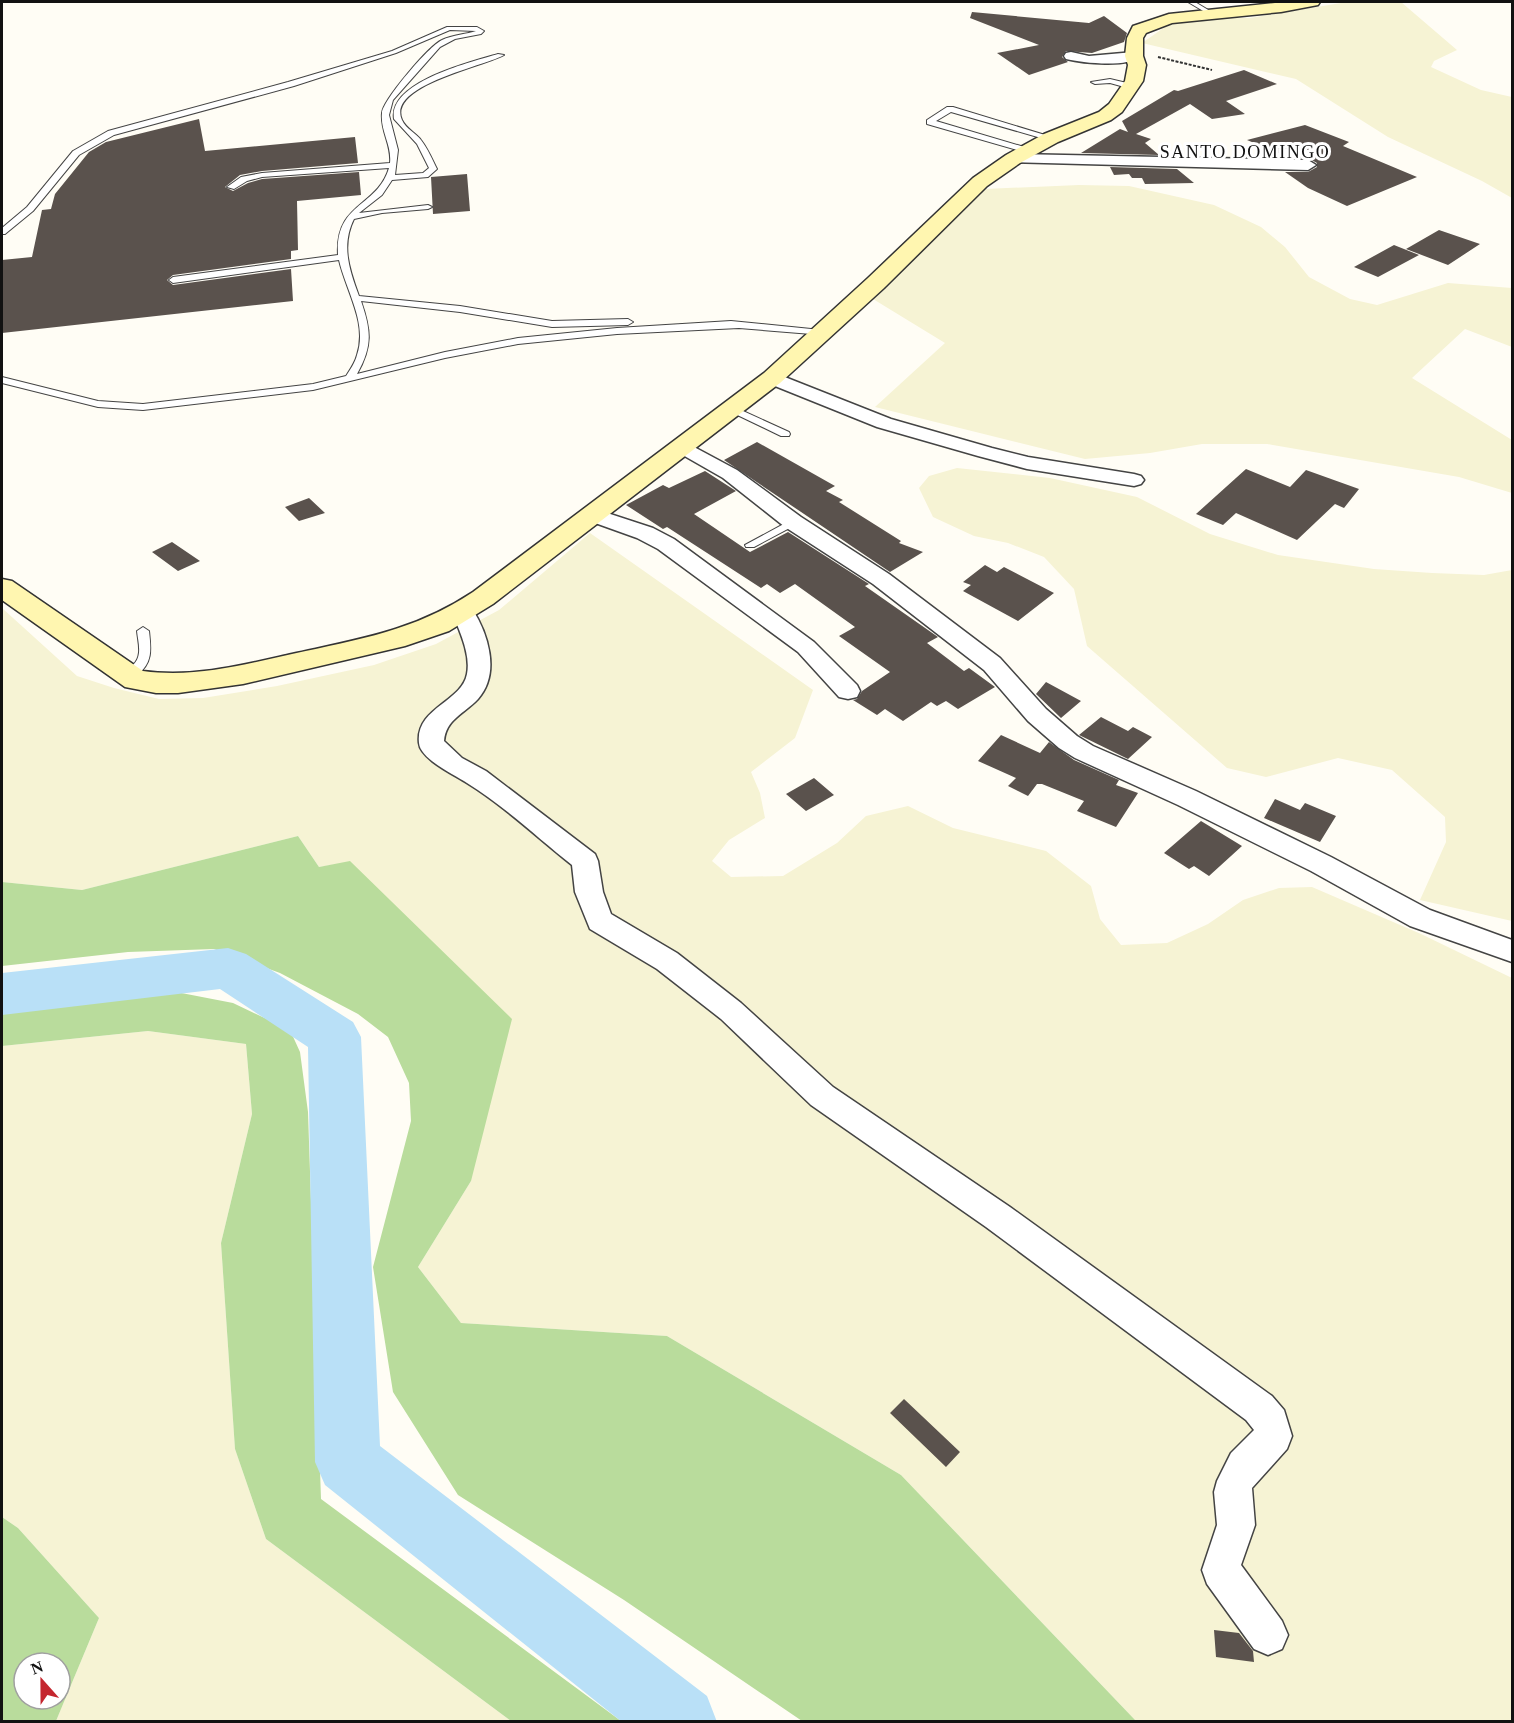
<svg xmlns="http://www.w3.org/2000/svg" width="1514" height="1723" font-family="Georgia,serif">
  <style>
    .farmland { fill: #f6f3d4 }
    .forest { fill: #b9dc9c; fill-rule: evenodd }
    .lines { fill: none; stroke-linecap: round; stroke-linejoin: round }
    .river { fill: #b9e0f7; fill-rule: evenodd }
    .building { fill: #5a524d }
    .lane-casing { stroke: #444; stroke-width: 2 }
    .street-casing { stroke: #444; stroke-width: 3 }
    .secondary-casing { stroke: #333; stroke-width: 3 }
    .path { stroke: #333; stroke-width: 2; stroke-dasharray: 3 1.5; stroke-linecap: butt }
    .lane { fill: #fff; fill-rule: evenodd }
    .street { fill: #fff; fill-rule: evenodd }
    .secondary { fill: #fff6b0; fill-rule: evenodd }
    .labels { text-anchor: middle; stroke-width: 6; stroke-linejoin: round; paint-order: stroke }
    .far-quarter-label { font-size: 18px; letter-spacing: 1.5px; fill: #111; stroke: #fff }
  </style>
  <rect width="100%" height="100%" fill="#fffdf5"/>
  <path class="farmland" d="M 1347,2 L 1401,2 L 1457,50 L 1434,61 L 1431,67 L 1481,90 L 1512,97 L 1512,198 L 1482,181 L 1388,137 L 1296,79 L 1142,43 L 1165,27 L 1179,22 L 1217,18 L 1250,18 Z
    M 1079,185 L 1129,186 L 1214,205 L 1261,227 L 1285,247 L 1309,277 L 1350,299 L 1377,305 L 1448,283 L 1512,288 L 1512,347 L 1465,329 L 1412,378 L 1512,440 L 1512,493 L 1459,477 L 1267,444 L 1202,444 L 1150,453 L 1085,459 L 875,407 L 945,343 L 873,299 L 985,189 Z
    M 957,468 L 1050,478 L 1137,497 L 1210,534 L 1278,555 L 1374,569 L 1432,573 L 1484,575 L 1512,570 L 1512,921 L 1420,900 L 1446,842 L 1445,817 L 1392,770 L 1338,758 L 1266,777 L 1227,768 L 1087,646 L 1074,589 L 1044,557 L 1008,543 L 974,536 L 933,517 L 919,488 L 929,476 Z
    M 590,533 L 813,690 L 795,738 L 751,772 L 760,793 L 765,818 L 729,840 L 712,861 L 731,877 L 783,876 L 837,843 L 866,816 L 908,806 L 953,828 L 1046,851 L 1091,886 L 1100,919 L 1121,945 L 1167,943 L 1208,924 L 1243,900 L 1279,888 L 1312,887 L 1421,934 L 1512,978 L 1512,1721 L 1136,1721 L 901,1475 L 667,1336 L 461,1323 L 418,1267 L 471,1181 L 378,891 L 350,862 L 319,867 L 298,836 L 82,890 L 2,882 L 2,608 L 77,676 L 114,688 L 159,699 L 203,698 L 277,686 L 374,665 L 436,644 L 499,610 Z
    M 148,1031 L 246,1044 L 252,1114 L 221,1243 L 235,1449 L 266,1539 L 511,1721 L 56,1721 L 99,1618 L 18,1528 L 2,1517 L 2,1046 Z"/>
  <path class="forest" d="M 298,836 L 319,867 L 350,861 L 512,1019 L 471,1181 L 418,1267 L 461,1323 L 667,1336 L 901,1475 L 1136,1721 L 802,1721 L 624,1600 L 458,1495 L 393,1392 L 373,1267 L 411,1121 L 409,1083 L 388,1037 L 358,1014 L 280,973 L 214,949 L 128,952 L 2,966 L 2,882 L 82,890 Z
    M 171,991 L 233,1003 L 290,1030 L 300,1052 L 308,1112 L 321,1499 L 621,1721 L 511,1721 L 266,1539 L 235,1449 L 221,1243 L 252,1114 L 246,1044 L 148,1031 L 2,1046 L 2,1010 Z
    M 2,1517 L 18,1528 L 99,1618 L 56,1721 L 2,1721 ZM 24,1663 L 60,1663 L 60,1699 L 24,1699 Z"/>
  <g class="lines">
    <path class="river" d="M 228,948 L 246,954 L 353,1022 L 361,1037 L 380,1446 L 707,1696 L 717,1722 L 622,1722 L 325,1485 L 315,1462 L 308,1047 L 220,989 L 2,1015 L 2,973 Z"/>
  </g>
  <path class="building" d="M 972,12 L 1089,23 L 1104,16 L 1127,33 L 1124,42 L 1092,53 L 1066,51 L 1062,57 L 1068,62 L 1029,75 L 997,53 L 1039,45 L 970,18 Z
    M 1244,70 L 1277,84 L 1226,101 L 1245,114 L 1212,119 L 1190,104 L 1136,134 L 1151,139 L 1145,143 L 1159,155 L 1081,153 L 1120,129 L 1128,132 L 1122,121 L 1174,90 L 1178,91 Z
    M 199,119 L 205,151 L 355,137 L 358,163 L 262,171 L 240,175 L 225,187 L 233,191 L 248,183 L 262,179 L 359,172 L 361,195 L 297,201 L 298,250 L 291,251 L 291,259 L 173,275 L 167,280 L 173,285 L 291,269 L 293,301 L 2,333 L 2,260 L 32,257 L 42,210 L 51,209 L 55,194 L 89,152 L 106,142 Z
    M 1305,125 L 1349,142 L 1343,146 L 1417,177 L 1347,206 L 1308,188 L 1285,172 L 1308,172 L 1317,167 L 1317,163 L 1308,158 L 1278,157 L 1283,155 L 1247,140 Z
    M 1110,167 L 1177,169 L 1194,183 L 1145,184 L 1142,178 L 1132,178 L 1129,174 L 1114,175 Z
    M 467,174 L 470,211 L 433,214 L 431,177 Z
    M 1439,230 L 1480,244 L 1448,265 L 1406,249 Z
    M 1394,245 L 1419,255 L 1378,277 L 1354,267 Z
    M 757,442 L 835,486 L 826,491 L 843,500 L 839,502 L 901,541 L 899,543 L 923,552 L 890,572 L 724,460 Z
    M 1246,469 L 1290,487 L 1306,470 L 1359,489 L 1344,508 L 1335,504 L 1297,540 L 1236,513 L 1223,525 L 1196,514 Z
    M 705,471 L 736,491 L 694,514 L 750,552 L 788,532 L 869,584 L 865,586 L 938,637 L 927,643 L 964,671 L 969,668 L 995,687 L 958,709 L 946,701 L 937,706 L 931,702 L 903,721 L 885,709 L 877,715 L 853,700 L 857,699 L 862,691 L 890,672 L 839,636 L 855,627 L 795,584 L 780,593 L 767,584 L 761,588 L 667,527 L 663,529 L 626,505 L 663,485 L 669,488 Z
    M 309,498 L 325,513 L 299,521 L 285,507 Z
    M 172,542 L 200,561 L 178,571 L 152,552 Z
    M 985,565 L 997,572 L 1004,567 L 1054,593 L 1018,621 L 963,591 L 971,585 L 963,582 Z
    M 1046,682 L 1081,701 L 1061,718 L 1036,694 Z
    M 1101,717 L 1128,731 L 1133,727 L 1152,737 L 1128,759 L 1079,735 Z
    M 1001,735 L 1040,753 L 1049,742 L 1074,760 L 1119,780 L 1116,785 L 1138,793 L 1116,827 L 1077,811 L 1084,801 L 1042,784 L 1037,784 L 1028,796 L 1008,786 L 1016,778 L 978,761 Z
    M 814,778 L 834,795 L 806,811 L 786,794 Z
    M 1275,799 L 1300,810 L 1305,803 L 1336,816 L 1320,842 L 1264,818 Z
    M 1201,821 L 1242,846 L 1209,876 L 1194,866 L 1189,869 L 1164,853 Z
    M 904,1399 L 960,1452 L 946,1467 L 890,1413 Z
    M 1214,1630 L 1239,1633 L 1253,1651 L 1254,1662 L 1216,1657 Z"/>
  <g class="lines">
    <g class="lane-casing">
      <path id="lane" d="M 1188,2 L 1195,2 L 1215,14 L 1210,15 Z
        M 447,27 L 477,27 L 484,31 L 481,34 L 455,39 L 440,47 L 393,100 L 389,115 L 398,150 L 395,175 L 423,173 L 429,168 L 417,144 L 394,119 C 388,82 471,62 498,54 L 504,55 C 486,66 386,85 402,120 C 406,129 416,133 421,140 C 428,149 432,159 437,169 L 428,177 L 392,180 L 382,195 L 359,213 L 428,205 L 432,207 L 428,209 L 382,213 L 354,219 C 341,245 349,269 359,296 L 460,306 L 552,321 L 628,319 L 633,322 L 628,325 L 552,327 L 460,312 L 361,301 C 371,330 373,346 357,374 L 445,352 L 518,338 L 617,328 L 731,321 L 821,330 L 824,331 L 824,335 L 739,328 L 617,334 L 518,344 L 445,358 L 313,390 L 143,410 L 98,407 L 2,383 L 2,377 L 98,401 L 143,404 L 313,384 L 346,376 C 350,370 355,363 357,355 C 368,323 346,291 339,260 L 173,283 L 169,280 L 173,277 L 338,255 C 335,202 377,208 389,168 L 262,177 L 247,181 L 234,189 L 227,187 L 241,177 L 262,173 L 390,163 C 392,145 380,131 382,113 C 383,100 429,46 442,40 C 452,35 468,34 476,31 L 450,30 L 396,53 L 294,86 L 114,135 L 79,155 L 33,211 L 5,234 L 2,234 L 2,228 L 27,207 L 73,151 L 108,131 L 288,82 L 392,51 Z
        M 1110,79 L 1131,84 L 1132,86 L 1128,88 L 1110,83 L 1095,84 L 1091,82 Z
        M 947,107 L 953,107 L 1055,138 L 1048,140 L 951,112 L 936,121 L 1031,149 L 1032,151 L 1028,153 L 927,124 L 927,120 Z
        M 732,406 L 789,432 L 790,434 L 789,436 L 781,436 L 729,411 L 727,409 Z
        M 793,519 L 798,522 L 797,524 L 754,547 L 746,547 L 745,545 Z
        M 143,627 L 149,631 C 151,649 153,663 137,675 C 132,678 130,679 124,678 L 122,675 C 125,671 130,669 133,665 C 143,656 138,642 137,631 Z"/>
    </g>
    <g class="street-casing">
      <path id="street" d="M 1071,52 L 1089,56 L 1134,52 L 1141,56 C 1129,68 1082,63 1066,59 L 1064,56 L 1066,53 Z
        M 1013,154 L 1308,160 L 1316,165 L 1308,170 L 1007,162 L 1005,159 Z
        M 772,372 L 891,419 L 992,448 L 1028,457 L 1134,474 L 1141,476 L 1144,480 L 1141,484 L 1134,486 L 1027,469 L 978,456 L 877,427 L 765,382 L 762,378 L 765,374 Z
        M 681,440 L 737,470 L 801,517 L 889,574 L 1000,658 L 1046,709 L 1077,736 L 1093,746 L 1196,791 L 1331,857 L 1430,910 L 1512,940 L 1512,962 L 1410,926 L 1311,871 L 1178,805 L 1075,758 L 1059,748 L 1028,721 L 984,670 L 873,584 L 785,527 L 723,478 L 674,450 L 671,446 L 674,442 Z
        M 592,508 L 653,528 L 674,539 L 814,642 L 857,685 L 860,691 L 857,697 L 848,699 L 839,697 L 798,652 L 658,549 L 637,538 L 584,519 L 581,514 L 584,509 Z
        M 463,605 L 471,607 C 488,633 501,673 478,699 C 464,714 446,719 444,741 L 462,758 L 486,771 L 595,854 L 598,861 L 603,892 L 611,914 L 677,953 L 741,1003 L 833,1087 L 1010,1207 L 1272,1396 L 1284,1410 L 1292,1436 L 1287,1449 L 1252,1488 L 1255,1525 L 1241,1565 L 1282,1621 L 1288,1635 L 1282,1649 L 1268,1655 L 1254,1649 L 1207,1584 L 1202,1570 L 1217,1525 L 1214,1492 L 1217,1481 L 1231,1453 L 1254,1430 L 1246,1420 L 986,1227 L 811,1105 L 721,1019 L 657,969 L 590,929 L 575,892 L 572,865 C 539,839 503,805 467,783 C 455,775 420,759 419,743 C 415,708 462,702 467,674 C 471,654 459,630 452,612 L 455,607 Z"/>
    </g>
    <g class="secondary-casing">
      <path id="secondary" d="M 1285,2 L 1320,2 L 1318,5 L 1281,12 L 1172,23 L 1146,33 L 1143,38 L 1143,56 L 1146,65 L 1143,81 L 1122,112 L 1111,120 L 1058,142 L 1020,163 L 987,186 L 884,288 L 780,383 L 493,604 L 449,631 L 405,646 L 243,684 L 178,693 L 156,693 L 125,687 L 2,600 L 2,579 L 12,581 L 143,671 C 194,678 243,665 292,654 C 360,639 414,631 473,592 L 764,373 L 868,278 L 973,178 L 1006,155 L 1044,134 L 1099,112 L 1109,104 L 1125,81 L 1128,65 L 1125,56 L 1127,38 L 1133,26 L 1169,14 Z"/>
    </g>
    <path class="path" d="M 1158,57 L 1212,70"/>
    <use href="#lane" class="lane"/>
    <use href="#street" class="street"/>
    <use href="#secondary" class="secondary"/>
  </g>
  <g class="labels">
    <g class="far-quarter-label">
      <text x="1245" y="158">SANTO DOMINGO</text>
    </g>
  </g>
  <rect width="1514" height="1723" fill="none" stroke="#111111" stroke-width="6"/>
  <g transform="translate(42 1681) rotate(339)"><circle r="28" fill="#ffffff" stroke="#a0a0a0" stroke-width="1.5"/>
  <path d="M0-4.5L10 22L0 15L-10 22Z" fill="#c4262e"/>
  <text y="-9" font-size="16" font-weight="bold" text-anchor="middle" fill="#111111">N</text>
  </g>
</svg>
